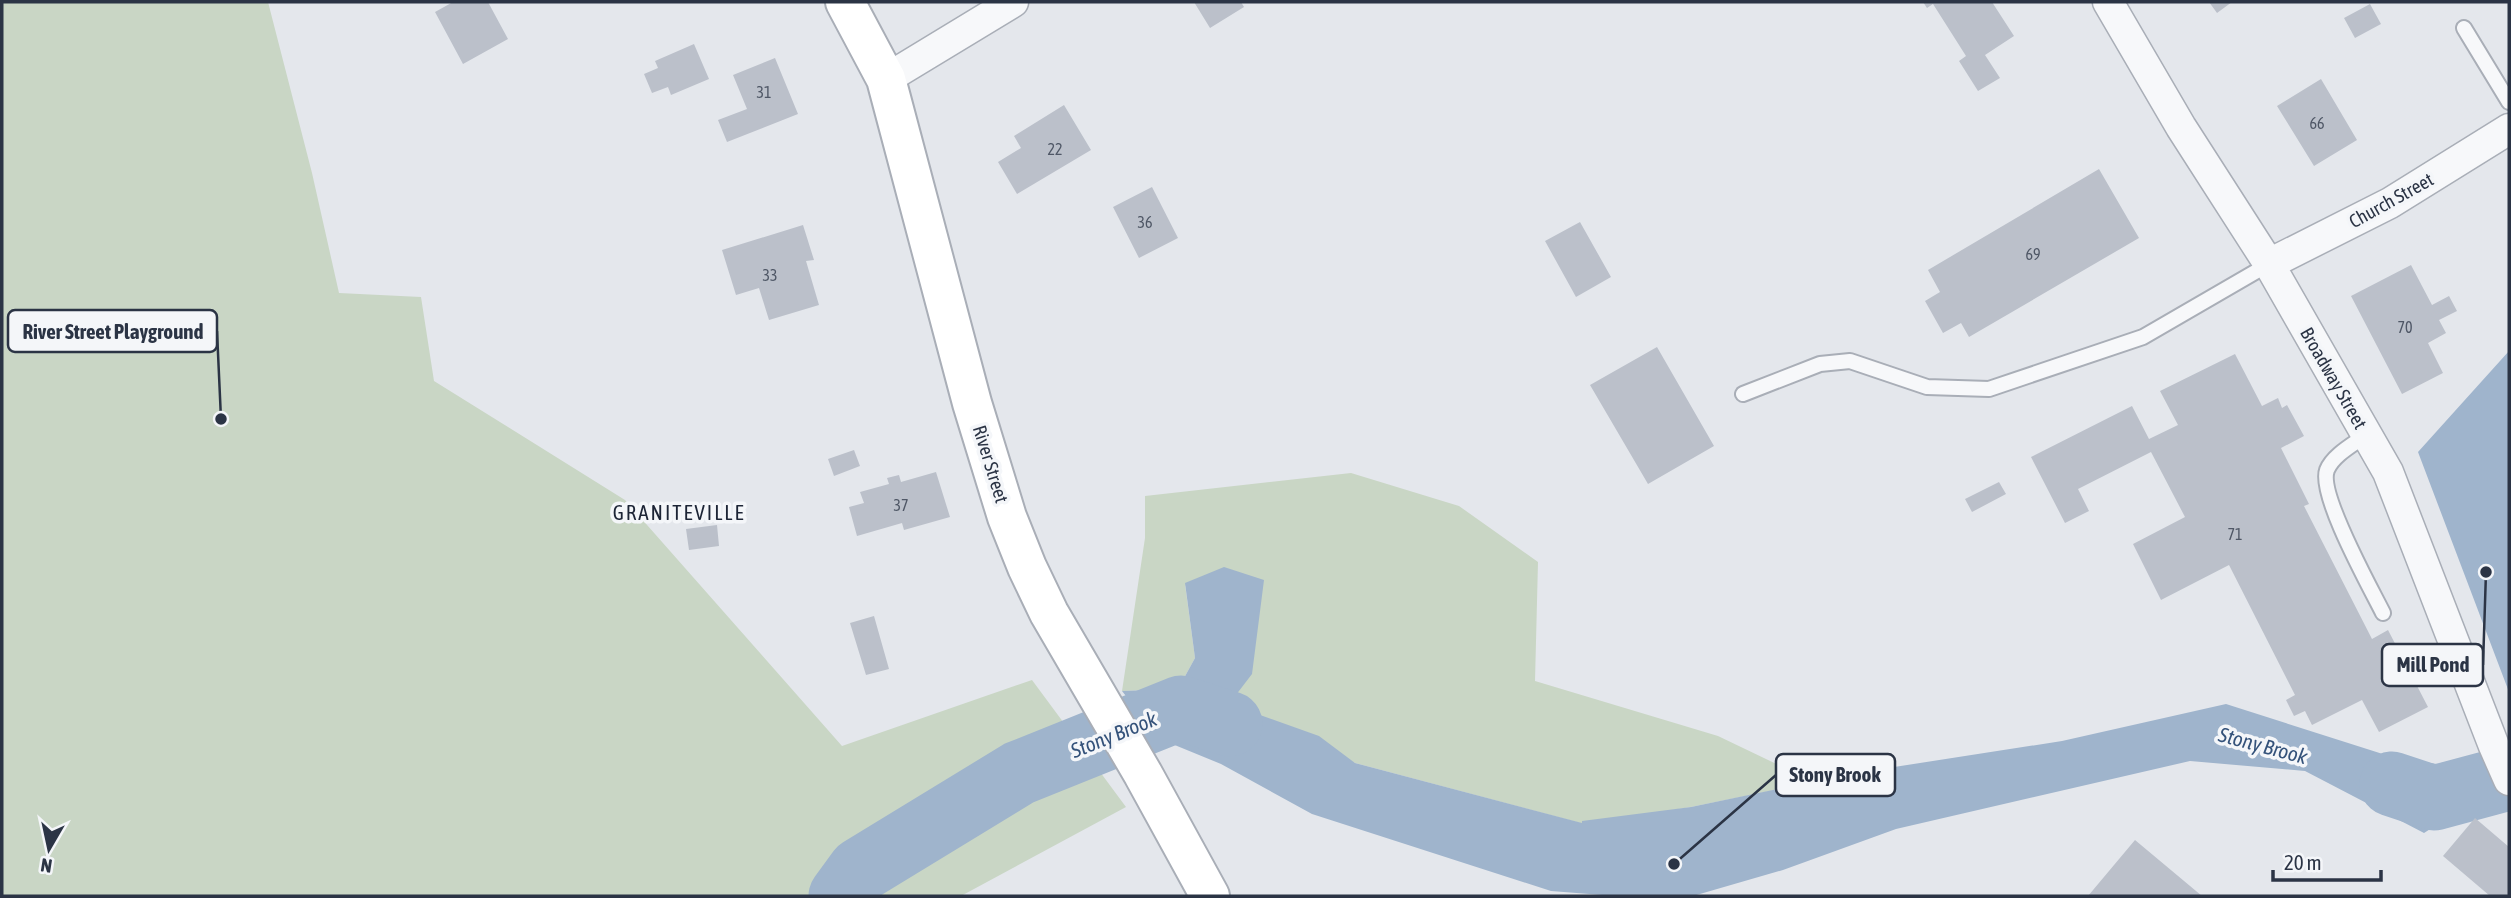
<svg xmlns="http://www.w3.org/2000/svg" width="2511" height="898" font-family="'Asap Condensed',sans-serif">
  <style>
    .green { fill: #c9d6c5 }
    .water { fill: #9fb4cc }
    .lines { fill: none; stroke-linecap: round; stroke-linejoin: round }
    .river { stroke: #9fb4cc; stroke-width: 65 }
    .building { fill: #bbc0ca }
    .lane-casing { stroke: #a9aeb7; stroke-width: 18 }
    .street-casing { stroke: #a9aeb7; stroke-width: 33 }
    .secondary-casing { stroke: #a9aeb7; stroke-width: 42 }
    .lane { stroke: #f7f8fa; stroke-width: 14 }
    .street { stroke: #f7f8fa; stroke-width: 30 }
    .secondary { stroke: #fff; stroke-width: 38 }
    .labels { text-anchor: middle; stroke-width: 7; stroke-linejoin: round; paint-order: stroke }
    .number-label { font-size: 16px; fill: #4f5766 }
    .street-label { font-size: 19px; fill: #2b3445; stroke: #f4f6f9 }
    .neighbourhood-label { font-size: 21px; letter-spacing: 2px; fill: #1d2536; stroke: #f4f6f9 }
    .water-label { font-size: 21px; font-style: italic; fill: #34527a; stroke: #f4f6f9 }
    .leader { fill: none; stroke: #2b3445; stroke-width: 2.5 }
    .callout-dot { fill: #2b3445; stroke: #f4f6f9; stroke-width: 2.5 }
    .callout { fill: #f4f6f9; stroke: #2b3445; stroke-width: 2.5 }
    .callout-label { font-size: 21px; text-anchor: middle; font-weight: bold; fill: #2b3445 }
  </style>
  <rect width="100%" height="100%" fill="#e4e7ec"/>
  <path class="green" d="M 2,2 L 268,2 L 312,173 L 339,293 L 421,297 L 434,381 L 625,500 L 842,746 L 1032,680 L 1126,807 L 961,896 L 2,896 Z
    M 1351,473 L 1459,506 L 1538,562 L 1535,681 L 1718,736 L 1814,782 L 1691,807 L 1584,824 L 1355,763 L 1228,704 L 1185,584 L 1195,658 L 1178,689 L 1122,691 L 1145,538 L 1145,496 Z"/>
  <path class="water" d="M 2509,351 L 2509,692 L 2418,452 Z
    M 1224,567 L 1264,580 L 1252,674 L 1229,704 L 1319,736 L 1355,763 L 1582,823 L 1582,821 L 1691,807 L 1849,774 L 2062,741 L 2226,704 L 2389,756 L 2472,770 L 2486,809 L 2435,826 L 2424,833 L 2305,771 L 2190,761 L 1896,829 L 1783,870 L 1693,896 L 1615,896 L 1551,891 L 1312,814 L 1221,764 L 1160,739 L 1122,691 L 1178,689 L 1195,658 L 1185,583 Z"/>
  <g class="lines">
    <path class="river" d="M 2392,784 L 2434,798 L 2509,778
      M 841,896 L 860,870 L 1019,773 L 1181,708 L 1230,724"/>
  </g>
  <path class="building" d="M 453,2 L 488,2 L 508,39 L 463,64 L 435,12 Z
    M 1194,2 L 1241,2 L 1244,7 L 1210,28 Z
    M 1923,2 L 1992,2 L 2014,36 L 1985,55 L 2000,78 L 1978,91 L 1959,61 L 1966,56 L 1933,4 L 1927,8 Z
    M 2209,2 L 2232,2 L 2217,13 Z
    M 2370,4 L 2381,24 L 2355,38 L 2344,18 Z
    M 694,44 L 709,79 L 671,95 L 668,87 L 652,93 L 644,74 L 658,68 L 655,61 Z
    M 775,58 L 798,114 L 727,142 L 718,120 L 747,109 L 733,75 Z
    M 2321,79 L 2357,140 L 2314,166 L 2277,106 Z
    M 1064,105 L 1091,150 L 1017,194 L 998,162 L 1021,148 L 1014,136 Z
    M 2099,169 L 2139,238 L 1969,337 L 1961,323 L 1943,333 L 1925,301 L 1940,292 L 1928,270 Z
    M 1152,187 L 1178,238 L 1139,258 L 1113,207 Z
    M 1580,222 L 1611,277 L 1576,297 L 1545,241 Z
    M 803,225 L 814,260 L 806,261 L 819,305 L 769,320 L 759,288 L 736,295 L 722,250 Z
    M 2411,265 L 2432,305 L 2449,296 L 2457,311 L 2439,320 L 2446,333 L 2428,343 L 2443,373 L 2402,394 L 2351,296 Z
    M 1657,347 L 1714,446 L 1648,484 L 1590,385 Z
    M 2235,354 L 2262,406 L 2278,398 L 2282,408 L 2287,405 L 2304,436 L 2281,448 L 2309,504 L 2304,506 L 2372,639 L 2388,630 L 2428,707 L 2379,732 L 2362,700 L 2312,725 L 2305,711 L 2294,716 L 2286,700 L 2295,695 L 2229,565 L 2161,600 L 2133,544 L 2185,517 L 2151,452 L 2078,489 L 2089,511 L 2065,523 L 2031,457 L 2132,406 L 2149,439 L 2178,425 L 2160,391 Z
    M 854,450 L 860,466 L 834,476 L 828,459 Z
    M 936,472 L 950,517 L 904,530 L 902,523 L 857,536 L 849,507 L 864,503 L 860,492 L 889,484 L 887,478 L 899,475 L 901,482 Z
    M 1999,482 L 2006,494 L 1972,512 L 1965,499 Z
    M 717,525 L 719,546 L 689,550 L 686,529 Z
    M 874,616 L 889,669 L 866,675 L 850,623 Z
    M 2475,818 L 2509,847 L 2509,896 L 2490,896 L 2443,856 Z
    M 2135,840 L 2202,896 L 2088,896 Z"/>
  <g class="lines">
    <g class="lane-casing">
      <path id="lane" d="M 2464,28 L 2509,102
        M 1743,394 L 1820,364 L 1850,361 L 1927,387 L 1989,389 L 2143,337 L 2269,264
        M 2366,435 C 2354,444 2333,455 2327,470 C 2318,494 2370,587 2383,613"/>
    </g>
    <g class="street-casing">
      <path id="street" d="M 2108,2 L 2181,127 L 2269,264 L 2388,472 L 2494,746 L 2509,780
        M 886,79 L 1013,2
        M 2269,264 L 2390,203 L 2509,129"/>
    </g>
    <g class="secondary-casing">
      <path id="secondary" d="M 845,2 L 886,79 L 972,403 L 1007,517 L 1027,567 L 1049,613 L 1143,774 L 1210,896"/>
    </g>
    <use href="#lane" class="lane"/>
    <use href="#street" class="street"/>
    <use href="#secondary" class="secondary"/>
  </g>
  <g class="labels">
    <g class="number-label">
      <text x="764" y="98">31</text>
      <text x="2317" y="129">66</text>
      <text x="1055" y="155">22</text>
      <text x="1145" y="228">36</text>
      <text x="2033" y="260">69</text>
      <text x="770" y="281">33</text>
      <text x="2405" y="333">70</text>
      <text x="901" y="511">37</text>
      <text x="2235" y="540">71</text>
    </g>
    <g class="street-label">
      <text transform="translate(2391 200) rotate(-29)" y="7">Church Street</text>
      <text transform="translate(2334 378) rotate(60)" y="7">Broadway Street</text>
      <text transform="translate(991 464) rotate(73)" y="7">River Street</text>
    </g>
    <g class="neighbourhood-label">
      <text x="679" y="520">GRANITEVILLE</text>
    </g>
    <g class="water-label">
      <text transform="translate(1114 735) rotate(-22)" y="7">Stony Brook</text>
      <text transform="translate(2263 746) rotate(15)" y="7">Stony Brook</text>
    </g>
  </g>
  <path class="leader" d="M221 419L217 331M2486 572L2483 665M1674 864L1776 775"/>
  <g class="callout-dot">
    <circle cx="221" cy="419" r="7"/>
    <circle cx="2486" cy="572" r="7"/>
    <circle cx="1674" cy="864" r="7"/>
  </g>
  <g class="callout">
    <rect x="8" y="310" width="209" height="42" rx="7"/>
    <rect x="2382" y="644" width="101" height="42" rx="7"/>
    <rect x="1776" y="754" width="119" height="42" rx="7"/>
  </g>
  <g class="callout-label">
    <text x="113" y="339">River Street Playground</text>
    <text x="2433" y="672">Mill Pond</text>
    <text x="1835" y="782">Stony Brook</text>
  </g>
  <rect width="2511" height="898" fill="none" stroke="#2b3445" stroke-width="7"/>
  <g transform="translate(49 849) rotate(189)" stroke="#f4f6f9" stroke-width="5" paint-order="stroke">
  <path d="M0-5L12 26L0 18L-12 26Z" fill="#2b3445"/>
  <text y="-10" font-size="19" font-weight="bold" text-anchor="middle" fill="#2b3445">N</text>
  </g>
  <path d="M2273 870v10h108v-10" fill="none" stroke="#2b3445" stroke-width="3.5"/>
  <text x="2284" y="870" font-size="21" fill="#2b3445" stroke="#f4f6f9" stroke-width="5" paint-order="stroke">20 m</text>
</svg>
